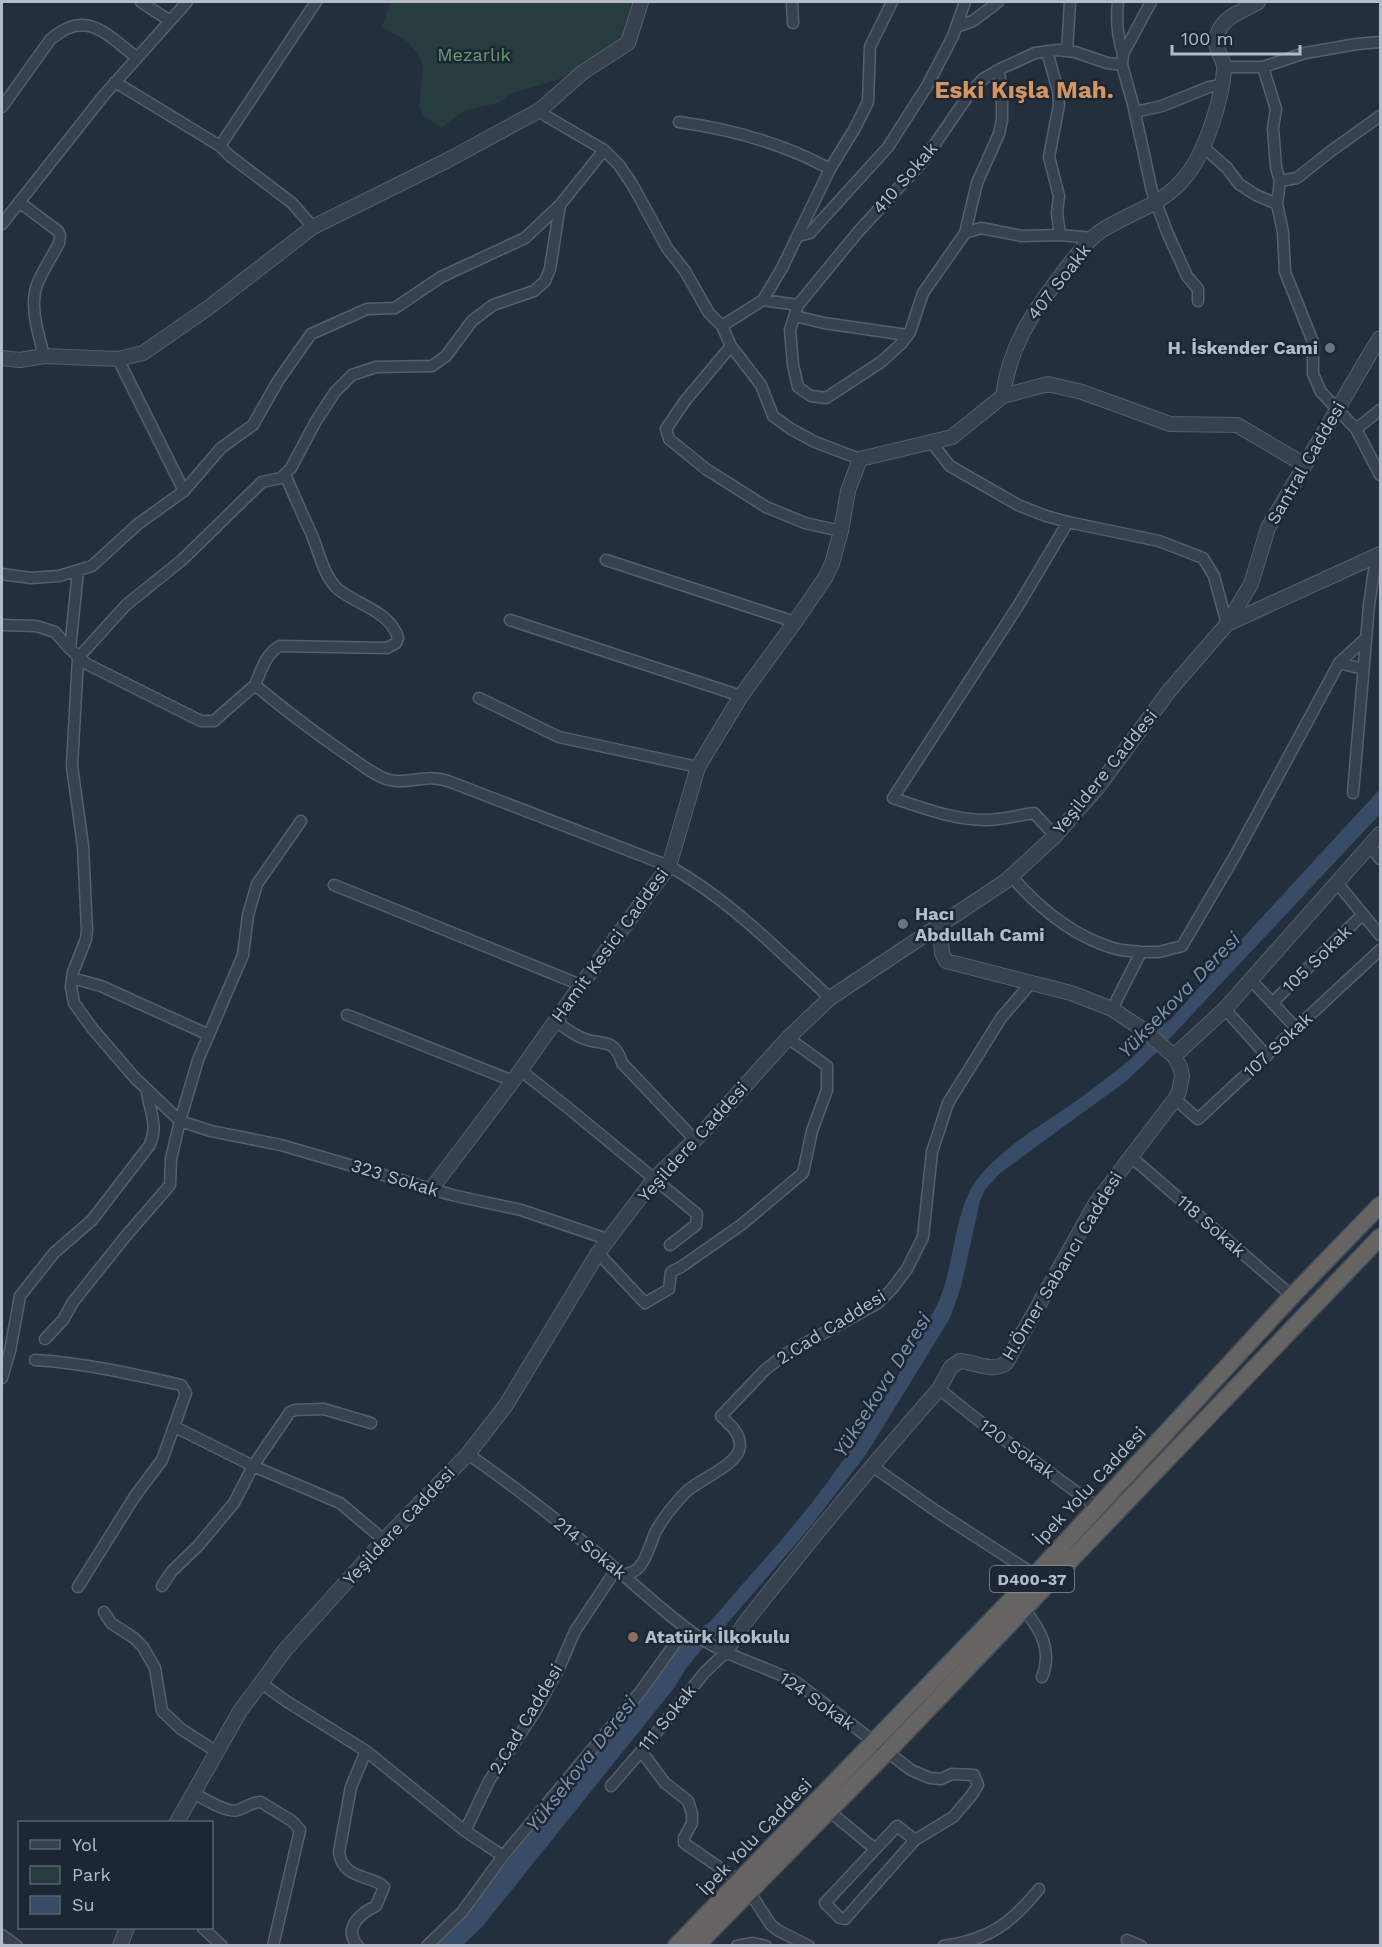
<svg xmlns="http://www.w3.org/2000/svg" width="1382" height="1947" font-family="'Work Sans',sans-serif">
  <style>
    .green { fill: #263c3f }
    .water { fill: #394c67 }
    .lines { fill: none; stroke-linecap: round; stroke-linejoin: round }
    .minor-casing { stroke: #565f6c; stroke-width: 13 }
    .tertiary-casing { stroke: #565f6c; stroke-width: 16 }
    .trunk-casing { stroke: #434c59; stroke-width: 19 }
    .minor { stroke: #38414e; stroke-width: 10 }
    .tertiary { stroke: #38414e; stroke-width: 14 }
    .trunk { stroke: #656462; stroke-width: 16 }
    .worship-dot { fill: #6b7280; stroke: #1d2633; stroke-width: 2 }
    .education-dot { fill: #8d6e63; stroke: #1d2633; stroke-width: 2 }
    .labels { text-anchor: middle; stroke-width: 5; stroke-linejoin: round; paint-order: stroke }
    .shield { fill: #1d2633; stroke: #878f9c; stroke-width: 1.5 }
    .shield-label { font-size: 16px; font-weight: bold; fill: #b4bcc9 }
    .park-label { font-size: 18px; fill: #6b9a76; stroke: #1d2633 }
    .street-label { font-size: 18px; fill: #b4bcc9; stroke: #1d2633 }
    .poi-label { font-size: 18px; font-weight: bold; fill: #b4bcc9; stroke: #1d2633; text-anchor: start }
    .water-label { font-size: 20px; font-style: italic; fill: #7c92b1; stroke: #1d2633 }
    .district-label { font-size: 24px; font-weight: bold; fill: #d59563; stroke: #1d2633 }
  </style>
  <rect width="100%" height="100%" fill="#242f3e"/>
  <path class="green" d="M 390,2 L 634,2 L 622,39 L 566,77 L 510,94 L 499,103 L 465,110 L 441,128 L 424,116 L 419,107 L 423,67 L 419,55 L 408,42 L 382,27 Z"/>
  <path class="water" d="M 1380,789 L 1380,814 L 1158,1051 L 1125,1082 L 1000,1173 L 985,1190 L 980,1201 L 961,1287 L 950,1318 L 904,1393 L 865,1456 L 806,1532 L 719,1633 L 702,1649 L 687,1667 L 674,1688 L 482,1927 L 463,1945 L 433,1946 C 496,1880 551,1807 608,1736 C 637,1699 672,1647 711,1621 C 744,1582 779,1544 811,1504 C 858,1443 899,1378 935,1309 C 956,1271 952,1209 979,1177 C 1009,1141 1053,1119 1090,1091 C 1106,1078 1124,1066 1139,1051 C 1146,1045 1150,1037 1156,1030 C 1160,1026 1166,1023 1171,1019 L 1251,929 Z"/>
  <g class="lines">
    <g class="minor-casing">
      <path id="minor" d="M 141,2 L 170,21
        M 792,2 L 793,23
        M 1118,2 C 1116,20 1117,36 1123,54
        M 1151,2 L 1123,54 L 1122,65 L 1133,104 L 1152,191 L 1167,232 L 1187,276 L 1198,289 L 1198,301
        M 956,27 L 973,21 L 998,2
        M 1047,51 L 1058,91 L 1059,105 L 1049,157 L 1059,196 L 1057,213 L 1060,235
        M 1067,51 L 1070,2
        M 1225,67 L 1263,67 L 1305,53 L 1357,44 L 1380,42
        M 1263,67 L 1276,109 L 1273,128 L 1276,167 L 1280,181 L 1277,204
        M 115,82 L 220,146
        M 2,107 L 50,40 C 86,8 106,34 136,57
        M 540,110 L 546,116 L 604,150 L 619,165 L 632,184 L 667,248 L 685,271 L 709,313 L 722,326 L 731,346 L 761,385 L 773,416 L 791,429 L 815,442 L 860,459
        M 1135,112 L 1162,106 L 1209,87 L 1222,85
        M 679,122 C 730,129 784,144 830,169
        M 1202,146 L 1227,168 L 1239,184 L 1256,195 L 1277,204 L 1283,232 L 1285,272 L 1313,342 L 1313,374 L 1321,392 L 1356,429 L 1380,475
        M 1280,181 L 1297,178 L 1331,151 L 1380,116
        M 19,202 L 58,231 L 60,235 L 59,243 C 52,257 42,271 37,285 C 29,306 39,336 44,356
        M 560,205 L 550,269 L 545,281 L 534,291 L 493,305 L 472,321 L 446,356 L 432,366 L 376,367 L 352,375 L 335,392 L 316,421 L 291,468 L 281,478 L 262,482 L 182,560 L 126,605 L 78,658 L 72,766 L 83,846 L 87,930 L 86,939 L 73,972 L 71,987 L 74,1003 L 92,1028 L 134,1077 L 180,1121 L 211,1131 L 281,1145 L 452,1195 L 521,1210 L 610,1240
        M 2,224 L 104,95 L 187,2
        M 313,227 L 292,203 L 230,156 L 220,146 L 316,2
        M 965,233 L 977,183 L 999,134 L 1002,120 L 1002,87 L 998,70
        M 798,236 L 810,233 L 888,147 L 927,86 L 953,36 L 965,2
        M 1093,238 L 1060,235 L 1022,236 L 981,228 L 965,233 L 923,293 L 910,332 L 901,344 L 881,362 L 826,398 L 811,396 L 798,387 L 793,365 L 790,330 L 798,305 L 858,232 L 924,160 L 972,90 L 983,79 L 998,70 L 1035,53 L 1058,50 L 1075,52 L 1107,63 L 1122,65
        M 763,300 L 782,268 L 830,169 L 855,128 L 868,102 L 870,47 L 892,2
        M 795,316 L 824,323 L 907,335
        M 722,326 L 763,300 L 798,305
        M 731,346 L 685,401 L 666,429 L 669,439 L 706,469 L 766,507 L 805,523 L 841,531
        M 118,359 L 184,491
        M 1356,429 L 1380,410
        M 932,443 L 950,466 L 1018,505 L 1046,516 L 1068,522 L 1159,541 L 1203,558 L 1214,576 L 1227,624
        M 606,560 L 795,622
        M 2,574 L 31,578 L 59,576 L 92,566 L 138,524 L 184,491 L 221,448 L 253,425 L 278,381 L 311,334 L 367,309 L 395,308 L 441,277 L 525,238 L 560,205 L 604,150
        M 510,620 L 741,696
        M 2,625 L 36,626 L 55,632 L 70,649 L 87,664 L 201,721 L 214,721 L 255,685 C 286,711 317,734 350,757 C 362,765 376,777 390,780 C 409,785 424,773 448,781 L 669,866 C 730,900 779,951 830,998
        M 70,649 L 78,571
        M 1339,663 L 1363,669
        M 255,685 C 261,671 266,653 280,646 L 387,648 L 396,643 L 398,638 C 391,612 358,605 339,590 C 323,577 319,550 311,533 C 302,513 293,494 285,474
        M 479,698 L 559,737 L 698,767
        M 1353,793 L 1369,605 L 1376,557
        M 1055,836 L 1034,813 C 1018,815 1002,820 986,820 C 954,820 923,808 893,798 L 1018,606 L 1068,522
        M 1370,846 L 1380,859
        M 1011,876 C 1038,907 1073,936 1113,948 C 1122,951 1132,951 1141,952
        M 1338,884 L 1380,935
        M 334,885 L 581,985
        M 72,978 L 101,986 L 209,1035
        M 1251,980 L 1296,1028
        M 1272,1003 L 1362,915
        M 1112,1009 L 1141,952 L 1159,952 L 1182,946 L 1236,854 L 1339,663 L 1366,638
        M 1225,1009 L 1267,1056
        M 347,1015 L 513,1081
        M 555,1021 C 563,1026 571,1033 580,1037 C 599,1047 614,1035 622,1063 L 695,1140
        M 520,1070 L 567,1107 L 697,1214 L 696,1225 L 670,1245
        M 1175,1099 L 1198,1119 L 1380,950
        M 1130,1156 L 1292,1296
        M 598,1253 L 645,1303 L 669,1289 L 671,1272 L 681,1267 L 741,1225 L 803,1173 L 812,1131 L 827,1090 L 827,1066 L 788,1038
        M 45,1339 L 63,1320 L 73,1302 L 125,1237 L 170,1185 L 171,1159 L 180,1121 L 198,1060 L 243,955 L 248,915 L 257,884 L 301,821
        M 35,1360 C 84,1363 133,1374 181,1385 L 186,1393 L 162,1460 L 135,1496 L 78,1587
        M 2,1378 L 10,1351 L 20,1296 L 54,1253 L 92,1220 L 149,1146 C 159,1126 150,1113 147,1092
        M 939,1389 L 983,1424 L 1097,1507
        M 175,1427 L 253,1466 L 340,1503 L 384,1540
        M 468,1454 C 519,1490 568,1528 616,1569 C 641,1590 666,1614 693,1633 C 724,1656 762,1665 796,1682 L 911,1770 L 930,1778 L 941,1779 L 952,1774 L 974,1775 L 978,1785 L 971,1796 L 953,1817 L 915,1840 L 845,1919 L 840,1918 L 825,1903 L 897,1826 L 915,1840
        M 872,1466 L 936,1511 L 1035,1575
        M 162,1586 L 172,1571 L 198,1546 L 234,1503 L 253,1466 L 290,1412 L 295,1410 L 324,1409 L 371,1423
        M 1024,1609 C 1040,1629 1053,1650 1042,1677
        M 104,1612 L 111,1623 L 134,1638 L 143,1647 L 155,1668 L 162,1711 L 181,1729 L 217,1752
        M 261,1683 L 286,1701 L 366,1751 L 465,1831 L 503,1856
        M 641,1751 L 665,1783 L 688,1801 L 692,1814 L 692,1823 L 684,1838 L 684,1843 L 739,1881
        M 611,1786 L 649,1742 L 705,1672 L 725,1653
        M 193,1793 C 203,1798 228,1814 238,1810 C 247,1807 251,1802 261,1802 L 292,1821 L 300,1830 L 273,1946
        M 829,1811 L 875,1849
        M 465,1831 L 489,1781 L 535,1712 L 560,1666 L 575,1631 L 613,1574 L 615,1573 C 646,1580 647,1547 657,1529 C 665,1516 675,1503 686,1492 C 699,1479 739,1465 740,1446 C 740,1432 730,1425 721,1416 L 765,1370 L 784,1355 L 878,1303 L 892,1289 L 907,1269 L 923,1237 L 932,1152 L 948,1103 L 1001,1018 L 1031,983
        M 749,1891 L 771,1925 L 779,1931 L 809,1946
        M 203,1928 L 222,1946
        M 2,1935 L 17,1946
        M 1127,1940 L 1141,1946
        M 358,1946 C 342,1928 361,1913 376,1906 L 384,1887 L 379,1883 C 361,1875 342,1875 339,1852 L 351,1787 L 366,1751
        M 427,1946 L 462,1912 L 503,1856 L 641,1691 L 686,1628
        M 737,1946 L 753,1943 L 766,1946
        M 944,1946 C 988,1940 1011,1924 1039,1889"/>
    </g>
    <g class="tertiary-casing">
      <path id="tertiary" d="M 2,358 L 20,360 L 44,356 L 118,359 L 143,353 L 208,308 L 313,227 L 446,161 L 540,110 L 583,72 L 628,43 L 641,2
        M 1003,396 C 1009,347 1033,312 1062,274 C 1073,260 1084,244 1098,233 C 1128,212 1162,207 1186,176 C 1205,153 1222,100 1224,70 C 1226,57 1208,48 1221,27 C 1229,14 1246,10 1258,2
        M 1227,624 L 1380,554
        M 1174,1056 L 1225,1009 L 1380,834
        M 432,1188 L 513,1081 L 581,985 L 669,866 L 698,767 L 741,696 L 795,622 L 825,578 L 832,564 L 841,531 L 848,491 L 860,459 L 952,437 L 1003,396 L 1048,384 L 1082,392 L 1170,424 L 1237,425 L 1305,465
        M 725,1653 C 745,1619 767,1596 791,1565 C 839,1505 888,1447 939,1389 L 951,1367 L 960,1361 C 975,1362 992,1373 1006,1363 L 1096,1203 L 1175,1099 L 1179,1092 L 1182,1076 L 1180,1067 L 1174,1056 L 1145,1031 L 1112,1009 L 1071,993 L 946,961 L 942,953 L 940,922
        M 177,1822 L 240,1711 L 261,1683 L 285,1650 L 384,1540 L 468,1454 L 506,1405 L 598,1253 L 655,1178 L 703,1132 L 788,1038 L 830,998 L 1006,881 L 1055,836 L 1098,787 L 1169,691 L 1227,624 L 1251,584 L 1268,528 L 1371,352 L 1380,338
        M 120,1946 L 127,1928"/>
    </g>
    <g class="trunk-casing">
      <path id="trunk" d="M 676,1946 L 1035,1575 L 1292,1296 L 1380,1205
        M 696,1946 L 887,1752 L 1380,1237"/>
    </g>
    <use href="#minor" class="minor"/>
    <use href="#tertiary" class="tertiary"/>
    <use href="#trunk" class="trunk"/>
  </g>
  <g class="worship-dot">
    <circle cx="1330" cy="348" r="6"/>
    <circle cx="903" cy="924" r="6"/>
  </g>
  <circle class="education-dot" cx="633" cy="1637" r="6"/>
  <g class="labels">
    <rect class="shield" x="990" y="1566" width="84" height="26" rx="4.5"/>
    <g class="shield-label">
      <text x="1032" y="1585">D400-37</text>
    </g>
    <g class="park-label">
      <text x="474" y="61">Mezarlık</text>
    </g>
    <g class="street-label">
      <text transform="translate(905 178) rotate(-49)" y="6">410 Sokak</text>
      <text transform="translate(1059 282) rotate(-52)" y="6">407 Soakk</text>
      <text transform="translate(1306 463) rotate(-60)" y="6">Santral Caddesi</text>
      <text transform="translate(1105 772) rotate(-51)" y="6">Yeşildere Caddesi</text>
      <text transform="translate(610 945) rotate(-54)" y="6">Hamit Kesici Caddesi</text>
      <text transform="translate(1317 959) rotate(-44)" y="6">105 Sokak</text>
      <text transform="translate(1278 1045) rotate(-43)" y="6">107 Sokak</text>
      <text transform="translate(693 1142) rotate(-48)" y="6">Yeşildere Caddesi</text>
      <text transform="translate(395 1178) rotate(17)" y="6">323 Sokak</text>
      <text transform="translate(1211 1226) rotate(41)" y="6">118 Sokak</text>
      <text transform="translate(1062 1266) rotate(-59)" y="6">H.Ömer Sabancı Caddesi</text>
      <text transform="translate(831 1327) rotate(-32)" y="6">2.Cad Caddesi</text>
      <text transform="translate(1017 1449) rotate(36)" y="6">120 Sokak</text>
      <text transform="translate(1090 1486) rotate(-47)" y="6">İpek Yolu Caddesi</text>
      <text transform="translate(399 1526) rotate(-47)" y="6">Yeşildere Caddesi</text>
      <text transform="translate(590 1548) rotate(39)" y="6">214 Sokak</text>
      <text transform="translate(817 1701) rotate(35)" y="6">124 Sokak</text>
      <text transform="translate(667 1718) rotate(-51)" y="6">111 Sokak</text>
      <text transform="translate(526 1719) rotate(-59)" y="6">2.Cad Caddesi</text>
      <text transform="translate(755 1837) rotate(-46)" y="6">İpek Yolu Caddesi</text>
    </g>
    <g class="poi-label">
      <text x="1318" y="354" text-anchor="end">H. İskender Cami</text>
      <text x="915" y="920">Hacı<tspan x="915" dy="21">Abdullah Cami</tspan></text>
      <text x="645" y="1643">Atatürk İlkokulu</text>
    </g>
    <g class="water-label">
      <text transform="translate(1179 995) rotate(-46)" y="7">Yüksekova Deresi</text>
      <text transform="translate(882 1385) rotate(-58)" y="7">Yüksekova Deresi</text>
      <text transform="translate(581 1764) rotate(-52)" y="7">Yüksekova Deresi</text>
    </g>
    <g class="district-label">
      <text x="1024" y="98">Eski Kışla Mah.</text>
    </g>
  </g>
  <rect width="1382" height="1947" fill="none" stroke="#b4bcc9" stroke-width="6"/>
  <rect x="18" y="1821" width="195" height="108" fill="#1d2633" stroke="#59626f" stroke-width="1.5"/>
  <rect x="30" y="1840" width="30" height="9" fill="#38414e" stroke="#59626f" stroke-width="1.5"/>
  <text x="72" y="1851" font-size="18" fill="#b4bcc9">Yol</text>
  <rect x="30" y="1866" width="30" height="18" fill="#263c3f" stroke="#59626f" stroke-width="1.5"/>
  <text x="72" y="1881" font-size="18" fill="#b4bcc9">Park</text>
  <rect x="30" y="1896" width="30" height="18" fill="#394c67" stroke="#59626f" stroke-width="1.5"/>
  <text x="72" y="1911" font-size="18" fill="#b4bcc9">Su</text>
  <path d="M1172 45v9h128v-9" fill="none" stroke="#b4bcc9" stroke-width="3"/>
  <text x="1181" y="45" font-size="18" fill="#b4bcc9" stroke="#1d2633" stroke-width="4.5" paint-order="stroke">100 m</text>
</svg>
